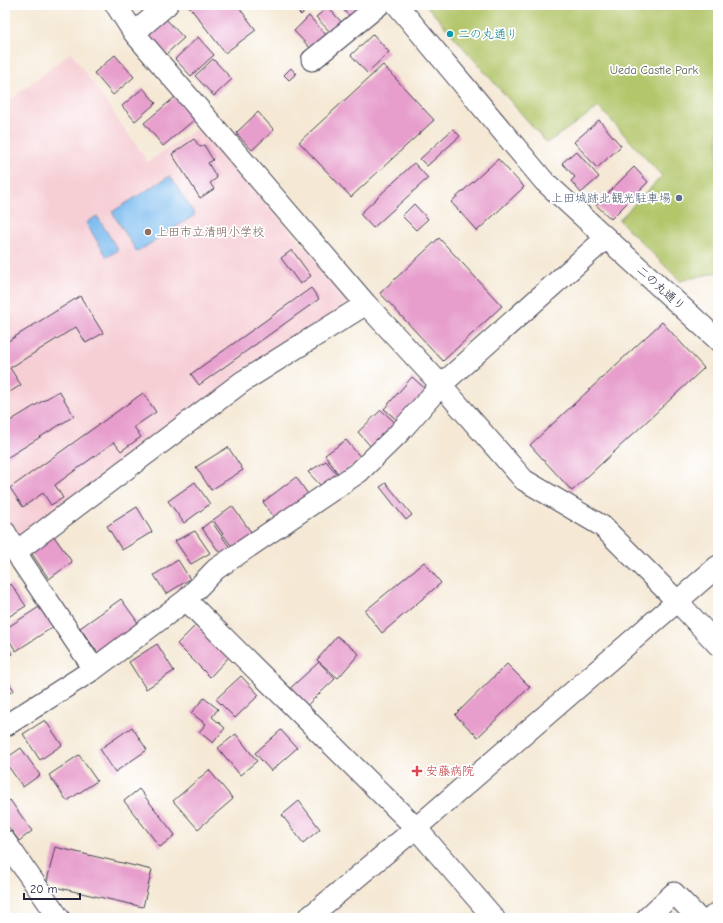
<svg xmlns="http://www.w3.org/2000/svg" width="723" height="923" font-family="'Comic Neue','Klee One',sans-serif">
  <style>
    .built { fill: #f6cfd5 }
    .green { fill: #b2c66a; stroke: #6a7452 }
    .water { fill: #7abbef; stroke: #4e6e95 }
    .building { fill: #e79ecc }
    .lines { fill: none; stroke-linecap: round; stroke-linejoin: round }
    .minor-casing { stroke: #424052; stroke-width: 23 }
    .minor { stroke: #fff; stroke-width: 21 }
    .culture-dot { fill: #0f9aa8; stroke: #fff; stroke-width: 1.5 }
    .service-dot { fill: #5c6f8a; stroke: #fff; stroke-width: 1.5 }
    .education-dot { fill: #8d6e63; stroke: #fff; stroke-width: 1.5 }
    .health-dot { fill: #e0444e; stroke: #fff; stroke-width: 1.5 }
    .labels { text-anchor: middle; stroke-width: 3.5; stroke-linejoin: round; paint-order: stroke }
    .culture-label { font-size: 12px; fill: #0d838f; stroke: #fff; text-anchor: start }
    .park-label { font-size: 12px; fill: #545b4b; stroke: #fff }
    .service-label { font-size: 12px; fill: #4e5e75; stroke: #fff; text-anchor: end }
    .education-label { font-size: 12px; fill: #785e54; stroke: #fff; text-anchor: start }
    .street-label { font-size: 12px; fill: #22223b; stroke: #fff }
    .health-label { font-size: 12px; fill: #be3a42; stroke: #fff; text-anchor: start }
  </style>
  <rect width="100%" height="100%" fill="#fff"/>
  <filter id="ink" filterUnits="userSpaceOnUse"><feTurbulence type="fractalNoise" baseFrequency=".025" numOctaves="2"/><feDisplacementMap in="SourceGraphic" scale="8" xChannelSelector="R" yChannelSelector="G"/><feConvolveMatrix kernelMatrix="1 2 1 2 8 2 1 2 1" color-interpolation-filters="sRGB"/></filter>
  <filter id="wash" filterUnits="userSpaceOnUse"><feTurbulence type="fractalNoise" baseFrequency=".012" numOctaves="4" result="noise"/><feDisplacementMap in="SourceGraphic" scale="16" xChannelSelector="R" yChannelSelector="G"/><feGaussianBlur stdDeviation="0.9" result="paint"/><feColorMatrix in="noise" values="0 0 0 0 0 0 0 0 0 0 0 0 0 0 0 0 0 1.4 0 .05"/><feComposite in="paint" operator="in"/></filter>
  <g filter="url(#wash)">
    <rect width="100%" height="100%" fill="#f5e9d5"/>
    <path class="built" d="M 71,52 L 148,162 L 199,127 L 352,301 L 18,538 L 5,516 L 5,104 Z"/>
    <path class="green" d="M 426,5 L 718,5 L 718,272 L 680,281 L 619,220 L 662,176 L 599,107 L 547,143 Z"/>
    <path class="water" d="M 170,176 L 195,215 L 137,252 L 112,212 Z
      M 97,216 L 118,250 L 107,257 L 86,223 Z"/>
    <g id="blocks">
      <path class="building" d="M 188,5 L 237,5 L 256,30 L 225,53 Z
        M 291,5 L 312,5 L 301,15 Z
        M 339,5 L 363,5 L 352,19 Z
        M 328,7 L 344,25 L 333,35 L 316,17 Z
        M 162,15 L 184,38 L 166,54 L 145,31 Z
        M 309,16 L 328,37 L 313,51 L 294,31 Z
        M 373,34 L 389,52 L 367,73 L 351,55 Z
        M 198,37 L 214,55 L 191,76 L 175,59 Z
        M 115,55 L 134,77 L 113,95 L 94,73 Z
        M 213,59 L 232,79 L 214,96 L 195,76 Z
        M 383,65 L 434,120 L 351,197 L 299,142 Z
        M 291,68 L 296,74 L 289,80 L 284,75 Z
        M 143,88 L 156,103 L 135,121 L 122,106 Z
        M 175,97 L 194,120 L 163,146 L 144,123 Z
        M 258,112 L 274,130 L 252,150 L 236,133 Z
        M 599,120 L 621,146 L 597,168 L 574,142 Z
        M 453,129 L 460,136 L 427,166 L 420,159 Z
        M 194,139 L 200,147 L 204,145 L 213,160 L 208,163 L 217,178 L 210,183 L 214,189 L 200,198 L 172,154 Z
        M 576,151 L 599,177 L 581,193 L 571,181 L 575,177 L 562,163 Z
        M 498,159 L 524,187 L 477,231 L 451,202 Z
        M 414,163 L 428,178 L 373,228 L 360,214 Z
        M 634,167 L 648,182 L 611,219 L 596,205 Z
        M 414,204 L 428,219 L 416,230 L 402,216 Z
        M 439,238 L 502,306 L 443,361 L 380,293 Z
        M 292,250 L 311,276 L 300,284 L 281,258 Z
        M 311,288 L 319,299 L 199,385 L 191,374 Z
        M 80,296 L 103,333 L 86,343 L 76,327 L 10,368 L 21,385 L 5,395 L 5,343 Z
        M 662,322 L 704,368 L 572,491 L 530,445 Z
        M 412,377 L 429,392 L 402,424 L 384,409 Z
        M 59,391 L 74,416 L 5,459 L 5,424 Z
        M 143,393 L 156,412 L 134,427 L 141,437 L 121,451 L 114,442 L 55,485 L 63,498 L 51,505 L 43,493 L 23,507 L 10,488 Z
        M 381,410 L 398,425 L 373,449 L 358,432 Z
        M 346,440 L 362,459 L 339,475 L 325,455 Z
        M 228,447 L 243,470 L 211,490 L 196,467 Z
        M 326,461 L 340,478 L 324,489 L 308,472 Z
        M 296,477 L 310,497 L 276,520 L 263,502 Z
        M 195,482 L 210,504 L 184,523 L 168,501 Z
        M 386,483 L 412,515 L 406,520 L 380,487 Z
        M 232,506 L 257,540 L 237,554 L 213,520 Z
        M 137,507 L 152,532 L 122,550 L 107,526 Z
        M 211,521 L 231,549 L 222,556 L 202,528 Z
        M 195,531 L 210,553 L 191,564 L 175,541 Z
        M 53,535 L 72,562 L 49,579 L 30,551 Z
        M 178,560 L 190,579 L 166,594 L 154,575 Z
        M 424,562 L 441,583 L 382,633 L 365,611 Z
        M 11,584 L 26,606 L 5,619 L 5,588 Z
        M 121,599 L 139,624 L 98,653 L 80,628 Z
        M 39,607 L 53,627 L 16,651 L 5,634 L 5,629 Z
        M 196,625 L 229,657 L 210,677 L 177,644 Z
        M 337,636 L 359,654 L 338,678 L 319,662 L 335,679 L 302,710 L 286,692 L 319,662 L 317,660 Z
        M 5,644 L 12,654 L 5,658 Z
        M 157,644 L 174,671 L 146,689 L 129,662 Z
        M 507,664 L 530,687 L 478,737 L 455,715 Z
        M 241,676 L 259,695 L 235,718 L 216,699 Z
        M 5,678 L 14,690 L 5,696 Z
        M 204,698 L 218,709 L 212,717 L 225,728 L 213,743 L 199,732 L 206,724 L 191,713 Z
        M 45,720 L 62,745 L 40,760 L 23,734 Z
        M 132,727 L 147,750 L 115,772 L 100,749 Z
        M 281,730 L 297,748 L 271,771 L 255,753 Z
        M 236,734 L 257,761 L 240,775 L 218,748 Z
        M 21,748 L 40,775 L 23,787 L 5,762 L 5,759 Z
        M 79,755 L 97,781 L 67,801 L 49,775 Z
        M 209,770 L 233,799 L 198,829 L 173,801 Z
        M 139,789 L 175,835 L 160,847 L 124,801 Z
        M 10,800 L 32,831 L 19,841 L 5,822 L 5,804 Z
        M 299,801 L 320,829 L 303,843 L 282,815 Z
        M 55,847 L 152,870 L 143,907 L 46,885 Z"/>
    </g>
  </g>
  <g filter="url(#ink)">
    <use href="#blocks" fill-opacity="0" stroke="#424052" stroke-width="1"/>
    <g class="lines">
      <g class="minor-casing">
        <path id="minor" d="M 116,5 L 134,33 L 366,304 L 441,385 L 524,480 L 602,526 L 677,601 L 718,645
          M 397,5 L 544,181 L 718,340
          M 134,33 L 167,5
          M 312,60 L 379,5
          M 5,532 L 22,562 L 94,669
          M 17,551 L 242,382 L 366,304
          M 186,600 L 416,828 L 494,918
          M 5,726 L 94,669 L 186,600 L 216,569 L 359,472 L 399,433 L 441,385 L 606,238
          M 5,841 L 59,918
          M 308,918 L 416,828 L 718,566
          M 647,918 L 674,893 L 698,918
          M 711,918 L 718,912"/>
      </g>
      <use href="#minor" class="minor"/>
    </g>
  </g>
  <circle class="culture-dot" cx="450" cy="34" r="4"/>
  <circle class="service-dot" cx="679" cy="198" r="4"/>
  <circle class="education-dot" cx="148" cy="232" r="4"/>
  <path class="health-dot" d="M415 765h4v4h4v4h-4v4h-4v-4h-4v-4h4z"/>
  <g class="labels">
    <g class="culture-label">
      <text x="458" y="38">二の丸通り</text>
    </g>
    <g class="park-label">
      <text x="654" y="74">Ueda Castle Park</text>
    </g>
    <g class="service-label">
      <text x="671" y="202">上田城跡北観光駐車場</text>
    </g>
    <g class="education-label">
      <text x="156" y="236">上田市立清明小学校</text>
    </g>
    <g class="street-label">
      <text transform="translate(661 288) rotate(42)" y="4">二の丸通り</text>
    </g>
    <g class="health-label">
      <text x="426" y="775">安藤病院</text>
    </g>
  </g>
  <rect width="723" height="923" fill="none" stroke="#fff" stroke-width="20"/>
  <path d="M24 893v6h56v-6" fill="none" stroke="#22223b" stroke-width="2"/>
  <text x="30" y="893" font-size="12" fill="#22223b" stroke="#ffffff" stroke-width="3" paint-order="stroke">20 m</text>
</svg>
